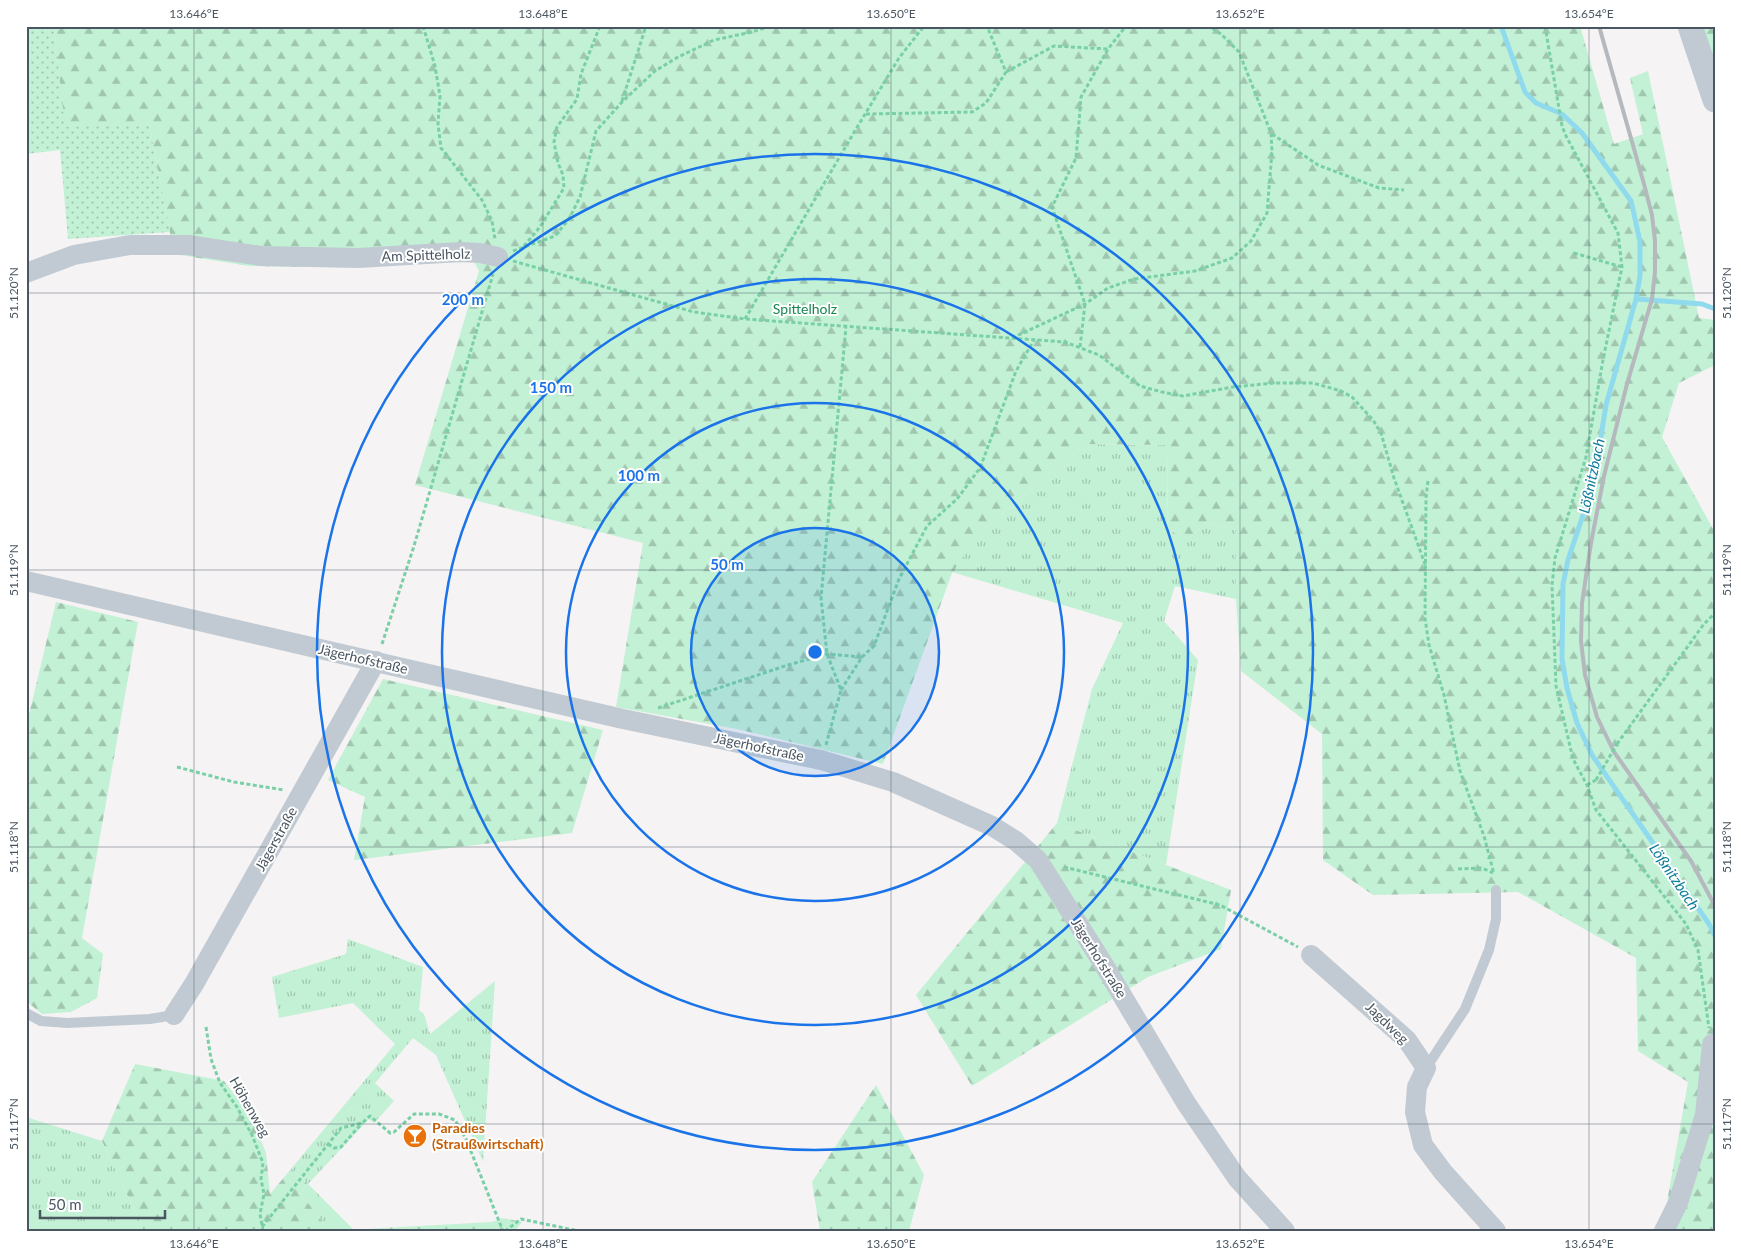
<svg xmlns="http://www.w3.org/2000/svg" width="1741" height="1257" font-family="Lato,sans-serif">
  <style>
    .grass { fill: url(#grass-tufts) }
    .forest { fill: url(#forest-firs) }
    .garden { fill: url(#garden-dots) }
    .lines { fill: none; stroke-linecap: round; stroke-linejoin: round }
    .stream { stroke: #90daee; stroke-width: 5 }
    .path { stroke: #7ad0a6; stroke-width: 3; stroke-dasharray: 4 2.5; stroke-linecap: butt }
    .service { stroke: #c1cad2; stroke-width: 10 }
    .minor { stroke: #c1cad2; stroke-width: 20 }
    .tertiary { stroke: #c1cad2; stroke-width: 25 }
    .rail { stroke: #b5b8bd; stroke-width: 4 }
    .path-bridge { stroke: #7ad0a6; stroke-width: 3; stroke-dasharray: 4 2.5; stroke-linecap: butt }
    .ticks { fill: none; stroke: #4a5661; stroke-width: 1; stroke-opacity: 0.45 }
    .ring { fill: none; stroke: #1a73e8; stroke-width: 2.5 }
    .labels { text-anchor: middle; stroke-width: 4; stroke-linejoin: round; paint-order: stroke }
    .street-label { font-size: 14px; fill: #4a5661; stroke: #fff }
    .park-label { font-size: 14px; fill: #17864f; stroke: #fff }
    .food-label { font-size: 14px; font-weight: bold; fill: #c56008; stroke: #fff; text-anchor: start }
    .water-label { font-size: 15px; font-style: italic; fill: #0c7c9b; stroke: #fff }
    .centre { fill: #1a73e8; stroke: #fff; stroke-width: 2.5 }
    .ring-label { font-size: 15px; text-anchor: middle; font-weight: bold; fill: #1a73e8; stroke: #fff; stroke-width: 4; stroke-linejoin: round; paint-order: stroke }
    .neatline { fill: none; stroke: #4a5661; stroke-width: 2 }
    .ticks-label { font-size: 12px; text-anchor: middle; fill: #4a5661 }
  </style>
  <defs>
    <pattern id="grass-tufts" width="24" height="20" patternUnits="userSpaceOnUse" patternTransform="scale(1.25)"><rect width="24" height="20" fill="#c3f1d5"/><path d="M3 7l-1-3M5 7V3M7 7l1-3M15 17l-1-3M17 17v-4M19 17l1-3" fill="none" stroke="#a0c6b0"/></pattern>
    <pattern id="forest-firs" width="22" height="20" patternUnits="userSpaceOnUse" patternTransform="scale(1.25)"><rect width="22" height="20" fill="#c3f1d5"/><path d="M5 1l3.5 6h-7zM16 11l3.5 6h-7z" fill="#a0c6b0"/></pattern>
    <pattern id="garden-dots" width="8" height="8" patternUnits="userSpaceOnUse" patternTransform="scale(1.25)"><rect width="8" height="8" fill="#c3f1d5"/><path d="M2 2h.1M6 6h.1" fill="none" stroke="#a0c6b0" stroke-width="1.8" stroke-linecap="round"/></pattern>
  </defs>
  <rect width="100%" height="100%" fill="#f5f3f3"/>
  <path class="grass" d="M 1085,444 L 1167,445 L 1168,530 L 1189,538 L 1206,523 L 1236,530 L 1236,599 L 1175,586 L 1164,621 L 1198,660 L 1166,865 L 1057,823 L 1092,689 L 1123,623 L 952,572 L 980,532 Z
    M 348,939 L 423,967 L 419,1010 L 424,1014 L 430,1034 L 495,981 L 483,1162 L 436,1055 L 413,1038 L 375,1083 L 394,1101 L 374,1123 L 369,1119 L 308,1184 L 354,1230 L 330,1231 L 300,1193 L 308,1184 L 291,1169 L 395,1044 L 353,1003 L 279,1018 L 272,977 L 346,954 Z
    M 26,1117 L 102,1141 L 144,1231 L 26,1231 Z"/>
  <path class="forest" d="M 54,26 L 1580,26 L 1614,144 L 1643,134 L 1630,78 L 1648,71 L 1699,318 L 1715,320 L 1715,365 L 1679,383 L 1662,437 L 1712,527 L 1715,529 L 1715,1231 L 1662,1231 L 1688,1082 L 1638,1051 L 1636,958 L 1518,892 L 1373,895 L 1323,860 L 1322,734 L 1241,671 L 1236,599 L 1236,530 L 1206,523 L 1189,538 L 1168,530 L 1167,445 L 1085,444 L 980,532 L 952,573 L 883,764 L 737,729 L 616,707 L 643,543 L 415,485 L 479,271 L 474,261 L 292,267 L 249,266 L 174,254 L 149,124 L 64,128 Z
    M 1701,26 L 1715,26 L 1715,68 Z
    M 56,602 L 138,622 L 82,938 L 103,954 L 97,998 L 71,1012 L 42,1014 L 26,1001 L 26,727 Z
    M 383,679 L 603,730 L 572,833 L 354,860 L 365,797 L 328,780 Z
    M 1057,823 L 1231,890 L 1221,949 L 1148,977 L 972,1086 L 916,995 Z
    M 135,1064 L 224,1081 L 251,1116 L 266,1153 L 270,1194 L 291,1169 L 308,1184 L 300,1193 L 330,1231 L 492,1222 L 503,1218 L 522,1222 L 515,1231 L 144,1231 L 102,1141 Z
    M 876,1085 L 924,1175 L 909,1231 L 820,1231 L 812,1182 Z"/>
  <path class="garden" d="M 26,26 L 54,26 L 65,127 L 149,124 L 170,232 L 68,239 L 60,150 L 26,154 Z"/>
  <g class="lines">
    <path class="stream" d="M 1501,26 L 1525,92 L 1536,103 L 1562,114 L 1582,133 L 1631,201 L 1634,214 L 1640,242 L 1640,276 L 1636,299 L 1606,405 L 1596,467 L 1587,503 L 1568,560 L 1563,584 L 1562,659 L 1567,688 L 1577,723 L 1592,755 L 1709,924 L 1715,936
      M 1636,299 L 1702,304 L 1715,309"/>
    <path class="path" d="M 423,26 L 435,66 L 440,96 L 438,124 L 441,148 L 482,200 L 492,221 L 495,239
      M 1545,26 L 1562,126 L 1566,136 L 1618,233 L 1622,267 L 1603,360 L 1586,457 L 1555,558 L 1552,585 L 1556,686 L 1573,759 L 1587,785 L 1596,810 L 1686,924 L 1698,950 L 1709,1028
      M 1006,72 L 1054,46 L 1108,49
      M 622,101 L 646,26
      M 866,114 L 972,112 L 986,103 L 1006,72 L 989,31 L 990,26
      M 1272,134 L 1318,165 L 1379,188 L 1404,190
      M 524,246 L 540,227 L 564,188 L 563,175 L 558,163 L 554,142 L 557,127 L 577,99 L 581,74 L 600,26
      M 513,251 L 555,236 L 569,219 L 580,197 L 596,131 L 622,102 L 655,71 L 678,57 L 714,40 L 752,32 L 771,26
      M 1574,253 L 1622,267
      M 513,261 L 694,312 L 745,319 L 1065,342 L 1099,355 L 1140,386 L 1162,392 L 1183,396 L 1233,387 L 1274,383 L 1313,383 L 1341,391 L 1352,397 L 1373,420 L 1381,433 L 1394,478 L 1426,567
      M 745,319 L 853,134 L 899,58 L 924,26
      M 1012,338 L 1085,304 L 1108,288 L 1134,279 L 1195,271 L 1232,258 L 1251,241 L 1267,213 L 1272,152 L 1271,133 L 1239,52 L 1221,34 L 1209,26
      M 1080,347 L 1085,304 L 1052,207 L 1076,158 L 1081,97 L 1108,49 L 1126,26
      M 1428,481 L 1426,497 L 1425,618 L 1429,645 L 1444,695 L 1460,771 L 1484,836 L 1494,874
      M 382,644 L 414,546 L 493,274
      M 841,690 L 862,657 L 874,646 L 899,579 L 927,526 L 957,499 L 980,468 L 1016,371 L 1034,340
      M 658,708 L 788,665 L 827,654 L 862,657
      M 1617,744 L 1704,624 L 1715,613
      M 826,745 L 841,690 L 827,654 L 821,598 L 846,327
      M 177,767 L 234,782 L 284,790
      M 1587,785 L 1596,780
      M 1064,867 L 1220,905 L 1298,947
      M 1458,869 L 1482,868 L 1493,873
      M 206,1027 L 211,1059 L 220,1083 L 237,1107 L 252,1135 L 263,1163 L 261,1179 L 264,1194 L 260,1214 L 263,1231
      M 328,1144 L 334,1148 L 341,1147 L 362,1123
      M 262,1227 L 341,1128 L 362,1123 L 370,1116 L 390,1133 L 394,1132 L 414,1114 L 439,1114 L 455,1120 L 466,1139 L 503,1231
      M 505,1231 L 521,1219 L 579,1231"/>
    <path class="service" d="M 26,1013 L 41,1021 L 67,1023 L 150,1019 L 174,1015
      M 1426,1068 L 1465,1009 L 1489,950 L 1496,919 L 1496,890"/>
    <path class="minor" d="M 26,273 L 74,255 L 130,245 L 188,245 L 261,256 L 358,258 L 461,252 L 480,253 L 498,257
      M 26,581 L 623,719 L 821,760 L 893,782 L 992,826 L 1016,841 L 1038,860 L 1104,965 L 1186,1103 L 1237,1178 L 1285,1231
      M 1311,955 L 1407,1040 L 1426,1068 L 1417,1087 L 1415,1112 L 1423,1145 L 1443,1172 L 1496,1231
      M 174,1015 L 194,984 L 376,661
      M 1664,1231 L 1678,1203 L 1705,1115 L 1712,1044"/>
    <path class="tertiary" d="M 1690,26 L 1715,100"/>
    <path class="rail" d="M 1599,26 L 1644,184 L 1652,215 L 1655,241 L 1655,272 L 1652,299 L 1627,384 L 1604,476 L 1591,543 L 1582,603 L 1581,641 L 1585,675 L 1597,717 L 1614,752 L 1691,861 L 1715,906"/>
    <path class="path-bridge" d="M 1596,780 L 1617,744"/>
  </g>
  <path class="ticks" d="M 194,26 L 194,1231M 543,26 L 543,1231M 891,26 L 891,1231M 1240,26 L 1240,1231M 1589,26 L 1589,1231M 26,293 L 1715,293M 26,570 L 1715,570M 26,847 L 1715,847M 26,1124 L 1715,1124"/>
  <circle cx="815" cy="652" r="124" fill="#1a73e8" fill-opacity=".12"/>
  <g class="ring">
    <circle cx="815" cy="652" r="124"/>
    <circle cx="815" cy="652" r="249"/>
    <circle cx="815" cy="652" r="373"/>
    <circle cx="815" cy="652" r="498"/>
  </g>
  <defs>
    <g id="bar-disc" transform="scale(1.25)"><circle r="9.5" fill="#e8710a" stroke="#fff"/><path d="M-6-5H6L.8 .8V4.5H3.5V6h-7V4.5H-.8V.8Z" fill="#fff"/></g>
  </defs>
  <g fill-rule="evenodd">
    <use href="#bar-disc" x="415" y="1136"/>
  </g>
  <g class="labels">
    <g class="street-label">
      <text transform="translate(426 255) rotate(-2)" y="5">Am Spittelholz</text>
      <text transform="translate(363 659) rotate(13)" y="5">Jägerhofstraße</text>
      <text transform="translate(759 747) rotate(12)" y="5">Jägerhofstraße</text>
      <text transform="translate(276 839) rotate(-61)" y="5">Jägerstraße</text>
      <text transform="translate(1099 958) rotate(58)" y="5">Jägerhofstraße</text>
      <text transform="translate(1387 1023) rotate(44)" y="5">Jagdweg</text>
      <text transform="translate(250 1107) rotate(60)" y="5">Höhenweg</text>
    </g>
    <g class="park-label">
      <text x="805" y="314">Spittelholz</text>
    </g>
    <g class="food-label">
      <text x="432" y="1133">Paradies<tspan x="432" dy="16">(Straußwirtschaft)</tspan></text>
    </g>
    <g class="water-label">
      <text transform="translate(1592 476) rotate(-78)" y="5">Lößnitzbach</text>
      <text transform="translate(1674 877) rotate(56)" y="5">Lößnitzbach</text>
    </g>
  </g>
  <circle cx="815" cy="652" r="8" class="centre"/>
  <g class="ring-label">
    <text x="463" y="305">200 m</text>
    <text x="551" y="393">150 m</text>
    <text x="639" y="481">100 m</text>
    <text x="727" y="570">50 m</text>
  </g>
  <rect width="1741" height="1257" fill="none" stroke="#ffffff" stroke-width="55"/>
  <path d="M40 1210v8h125v-8" fill="none" stroke="#4a5661" stroke-width="2.5"/>
  <text x="48" y="1210" font-size="15" fill="#4a5661" stroke="#ffffff" stroke-width="4" paint-order="stroke">50 m</text>
  <rect x="28" y="28" width="1686" height="1202" class="neatline"/>
  <g class="ticks-label">
    <text x="194" y="18">13.646°E</text>
    <text x="543" y="18">13.648°E</text>
    <text x="891" y="18">13.650°E</text>
    <text x="1240" y="18">13.652°E</text>
    <text x="1589" y="18">13.654°E</text>
    <text transform="translate(14 293) rotate(-90)" y="4">51.120°N</text>
    <text transform="translate(1727 293) rotate(-90)" y="4">51.120°N</text>
    <text transform="translate(14 570) rotate(-90)" y="4">51.119°N</text>
    <text transform="translate(1727 570) rotate(-90)" y="4">51.119°N</text>
    <text transform="translate(14 847) rotate(-90)" y="4">51.118°N</text>
    <text transform="translate(1727 847) rotate(-90)" y="4">51.118°N</text>
    <text transform="translate(14 1124) rotate(-90)" y="4">51.117°N</text>
    <text transform="translate(1727 1124) rotate(-90)" y="4">51.117°N</text>
    <text x="194" y="1248">13.646°E</text>
    <text x="543" y="1248">13.648°E</text>
    <text x="891" y="1248">13.650°E</text>
    <text x="1240" y="1248">13.652°E</text>
    <text x="1589" y="1248">13.654°E</text>
  </g>
</svg>
